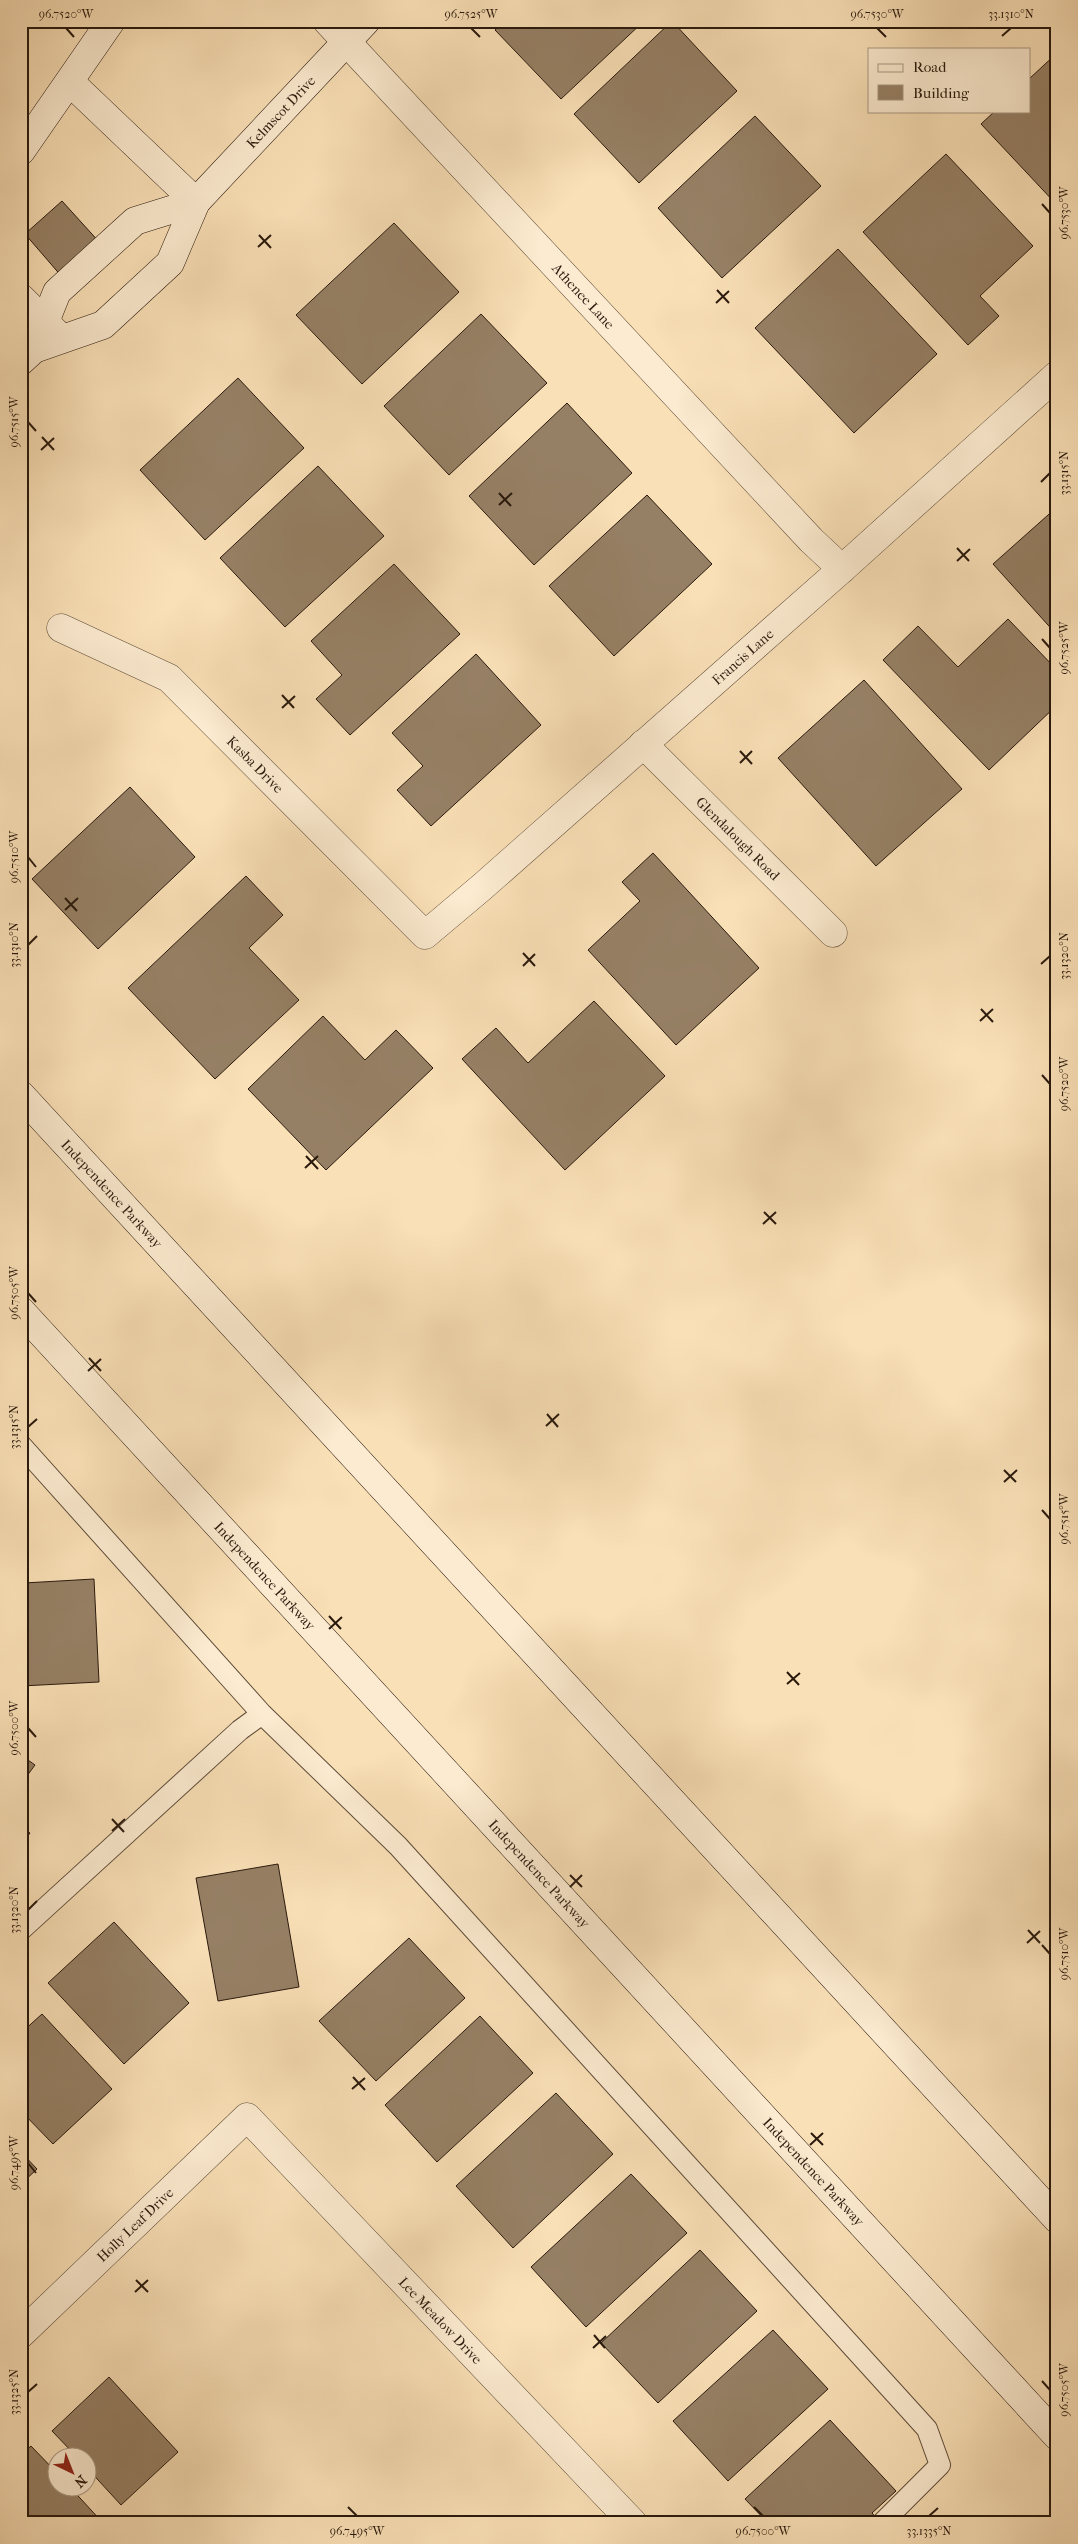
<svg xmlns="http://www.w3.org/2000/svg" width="1078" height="2544" font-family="'IM FELL French Canon',serif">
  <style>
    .building { fill: #968065; stroke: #29190d }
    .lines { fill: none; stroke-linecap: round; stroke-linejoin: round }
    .lane-casing { stroke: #5d4b38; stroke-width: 22 }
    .street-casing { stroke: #5d4b38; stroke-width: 29 }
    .secondary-casing { stroke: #29190d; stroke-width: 29 }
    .lane { stroke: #fcebd0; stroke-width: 20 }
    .street { stroke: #fcebd0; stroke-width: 28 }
    .secondary { stroke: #fcebd0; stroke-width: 28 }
    .ticks { fill: none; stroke: #29190d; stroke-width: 2 }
    .labels { text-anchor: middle; stroke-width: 4; stroke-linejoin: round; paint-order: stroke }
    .street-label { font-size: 14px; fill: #29190d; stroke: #fcebd0 }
    .neatline { fill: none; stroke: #29190d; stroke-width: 2 }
    .ticks-label { font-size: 12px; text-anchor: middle; fill: #29190d }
  </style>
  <rect width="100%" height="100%" fill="#fae0b7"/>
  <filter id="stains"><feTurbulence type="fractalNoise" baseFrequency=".004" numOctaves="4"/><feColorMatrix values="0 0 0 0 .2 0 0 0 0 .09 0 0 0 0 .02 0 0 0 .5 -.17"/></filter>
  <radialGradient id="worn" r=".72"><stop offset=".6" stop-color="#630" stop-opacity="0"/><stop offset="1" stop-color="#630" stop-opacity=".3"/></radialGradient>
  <path class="building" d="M 505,21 L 644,21 L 561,99 L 495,30 Z
    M 672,21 L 737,91 L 639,183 L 574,114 Z
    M 1057,53 L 1057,205 L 981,124 L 995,111 L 1029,111 L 1029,79 Z
    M 755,116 L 821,186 L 722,278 L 658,208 Z
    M 946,154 L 1033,246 L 980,296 L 999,316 L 968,345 L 863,232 Z
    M 62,201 L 101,244 L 63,278 L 25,234 Z
    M 394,223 L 459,292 L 362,384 L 296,315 Z
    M 838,249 L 937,354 L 854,433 L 755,328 Z
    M 481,314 L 547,383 L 449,475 L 384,406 Z
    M 238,378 L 304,448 L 205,540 L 140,470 Z
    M 567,403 L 632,473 L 534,565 L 469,496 Z
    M 318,466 L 384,536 L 285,627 L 220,558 Z
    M 647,495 L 712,564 L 614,656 L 549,586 Z
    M 1057,507 L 1057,635 L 993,564 Z
    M 394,564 L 460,634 L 350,735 L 316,699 L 342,675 L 311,641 Z
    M 1008,619 L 1057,670 L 1057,705 L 989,770 L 883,660 L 918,626 L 958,667 Z
    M 476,654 L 541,725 L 431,826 L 397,790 L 423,766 L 392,733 Z
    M 864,680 L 962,789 L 876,866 L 778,758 Z
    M 130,787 L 195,857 L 98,949 L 32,879 Z
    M 653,853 L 759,968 L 676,1045 L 588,950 L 640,901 L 622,882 Z
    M 246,876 L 283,915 L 249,948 L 299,1000 L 215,1079 L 128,988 Z
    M 594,1001 L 665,1076 L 565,1170 L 462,1059 L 496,1028 L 528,1063 Z
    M 323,1016 L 365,1060 L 396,1030 L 433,1068 L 326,1170 L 248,1089 Z
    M 94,1579 L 99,1682 L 21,1686 L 21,1606 L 26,1606 L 24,1583 Z
    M 21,1755 L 35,1765 L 21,1784 Z
    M 21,1827 L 30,1833 L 21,1845 Z
    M 278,1864 L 299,1987 L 218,2001 L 196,1878 Z
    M 114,1922 L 189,2003 L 124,2064 L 48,1983 Z
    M 409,1938 L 465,1998 L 376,2081 L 319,2021 Z
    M 42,2014 L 112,2089 L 53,2144 L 21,2111 L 21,2033 Z
    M 480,2016 L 533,2073 L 437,2162 L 385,2105 Z
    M 556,2093 L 613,2154 L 513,2248 L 456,2186 Z
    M 21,2152 L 37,2169 L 21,2184 Z
    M 631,2174 L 687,2233 L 586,2327 L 531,2267 Z
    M 700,2250 L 757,2311 L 658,2403 L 601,2343 Z
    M 773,2330 L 828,2389 L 728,2481 L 673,2421 Z
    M 109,2377 L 178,2452 L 121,2505 L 88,2469 L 88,2456 L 76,2456 L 52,2431 Z
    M 830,2420 L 896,2491 L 872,2513 L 877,2519 L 873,2523 L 768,2523 L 745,2499 Z
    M 31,2446 L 58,2474 L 58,2486 L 69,2486 L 103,2523 L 21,2523 L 21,2455 Z"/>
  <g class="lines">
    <g class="lane-casing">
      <path id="lane" d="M 21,1445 L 262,1714 L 240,1730 L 21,1930
        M 262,1714 L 398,1846 L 927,2429 L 940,2465 L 882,2523"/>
    </g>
    <g class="street-casing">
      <g id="street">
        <path id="s1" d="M 327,21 L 811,540 L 842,569"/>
        <path id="s2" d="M 61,628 L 169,678 L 425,935 L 482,887 L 842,569 L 1057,375"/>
        <path id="s3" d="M 643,744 L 833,933"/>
        <path id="s4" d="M 21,2334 L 247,2117 L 633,2523"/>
      </g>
    </g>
    <g class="secondary-casing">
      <g id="secondary">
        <path d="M 70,82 L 196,202"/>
        <path d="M 21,151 L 111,21"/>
        <path d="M 21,298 L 57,334"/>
        <path d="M 34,349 L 57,292 L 135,221 L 196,202"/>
        <path id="s5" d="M 21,361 L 34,349 L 103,325 L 170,263 L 196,202 L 366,21"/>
        <path id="s6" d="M 21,1095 L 1057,2219"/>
        <path id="s7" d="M 21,1311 L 1057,2436"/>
      </g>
    </g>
    <use href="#lane" class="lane"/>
    <use href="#street" class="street"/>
    <use href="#secondary" class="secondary"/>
  </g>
  <path class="ticks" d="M 66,28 L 74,37M 471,28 L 480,37M 877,28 L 886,37M 1002,36 L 1011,28M 1042,204 L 1050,213M 259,235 L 271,248M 258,247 L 271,235M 717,290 L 729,303M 716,303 L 729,291M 28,422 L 36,431M 42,437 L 54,450M 41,450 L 54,438M 1041,482 L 1050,473M 499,493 L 511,506M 499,505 L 512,493M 957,548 L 969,561M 957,561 L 970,549M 1042,639 L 1050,648M 282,695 L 294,708M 282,708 L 295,696M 740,751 L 752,764M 740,763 L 752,751M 28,857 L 36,867M 65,898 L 77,911M 65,910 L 78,898M 28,945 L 37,936M 523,953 L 535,966M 1041,964 L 1050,956M 523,966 L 535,954M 981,1009 L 993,1022M 980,1021 L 993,1009M 1042,1075 L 1050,1084M 306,1156 L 318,1169M 305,1168 L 318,1156M 764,1212 L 776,1224M 763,1224 L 776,1212M 28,1293 L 36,1302M 89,1358 L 101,1371M 88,1371 L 101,1359M 547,1414 L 558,1427M 546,1426 L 559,1414M 28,1427 L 37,1419M 1004,1470 L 1016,1482M 1004,1482 L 1017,1470M 1042,1510 L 1050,1519M 329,1616 L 341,1629M 329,1629 L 342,1617M 787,1672 L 799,1685M 787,1684 L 800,1673M 28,1728 L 36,1737M 112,1819 L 124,1832M 112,1831 L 125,1819M 570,1875 L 582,1887M 570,1887 L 582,1875M 28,1910 L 37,1901M 1028,1930 L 1040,1943M 1027,1943 L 1040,1931M 1042,1945 L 1050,1954M 353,2077 L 365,2090M 352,2089 L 365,2078M 811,2133 L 823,2145M 810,2145 L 823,2133M 28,2163 L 36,2173M 136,2280 L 148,2292M 135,2292 L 148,2280M 594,2335 L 605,2348M 593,2348 L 606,2336M 1042,2381 L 1050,2390M 28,2392 L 37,2384M 348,2507 L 357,2516M 754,2507 L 763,2516M 929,2516 L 938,2508"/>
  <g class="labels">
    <g class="street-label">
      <text dy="5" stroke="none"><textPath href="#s5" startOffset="372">Kelmscot Drive</textPath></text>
      <text dy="5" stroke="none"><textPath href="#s1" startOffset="376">Athenee Lane</textPath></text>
      <text dy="5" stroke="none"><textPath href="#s2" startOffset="904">Francis Lane</textPath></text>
      <text dy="5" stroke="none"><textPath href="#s2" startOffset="241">Kasba Drive</textPath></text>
      <text dy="5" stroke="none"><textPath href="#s3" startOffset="134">Glendalough Road</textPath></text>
      <text dy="5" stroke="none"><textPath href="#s6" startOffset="134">Independence Parkway</textPath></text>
      <text dy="5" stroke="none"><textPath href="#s7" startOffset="360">Independence Parkway</textPath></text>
      <text dy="5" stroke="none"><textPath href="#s7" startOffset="765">Independence Parkway</textPath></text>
      <text dy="5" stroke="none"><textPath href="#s7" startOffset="1170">Independence Parkway</textPath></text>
      <text dy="5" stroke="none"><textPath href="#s4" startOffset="158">Holly Leaf Drive</textPath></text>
      <text dy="5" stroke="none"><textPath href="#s4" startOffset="594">Lee Meadow Drive</textPath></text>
    </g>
  </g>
  <rect width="1078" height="2544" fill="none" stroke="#fae0b7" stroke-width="55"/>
  <rect x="868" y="48" width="162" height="65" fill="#fcebd0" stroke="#a89782"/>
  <rect x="878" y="64" width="25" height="8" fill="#fcebd0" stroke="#a89782"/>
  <text x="913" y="72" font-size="15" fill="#29190d">Road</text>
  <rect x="878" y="85" width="25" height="15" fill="#968065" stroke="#a89782"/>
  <text x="913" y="98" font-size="15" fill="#29190d">Building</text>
  <g transform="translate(72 2472) rotate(137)"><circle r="24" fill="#fcebd0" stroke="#a89782"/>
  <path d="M0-4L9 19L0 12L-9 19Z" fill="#8f2418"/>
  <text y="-8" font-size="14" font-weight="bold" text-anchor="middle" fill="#29190d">N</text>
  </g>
  <rect x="28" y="28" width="1022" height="2488" class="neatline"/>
  <g class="ticks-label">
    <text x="66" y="18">96.7520°W</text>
    <text x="471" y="18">96.7525°W</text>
    <text x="877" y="18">96.7530°W</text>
    <text x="1011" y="18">33.1310°N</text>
    <text transform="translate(1064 213) rotate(-90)" y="4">96.7530°W</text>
    <text transform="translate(14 422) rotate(-90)" y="4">96.7515°W</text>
    <text transform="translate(1064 473) rotate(-90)" y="4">33.1315°N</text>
    <text transform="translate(1064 648) rotate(-90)" y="4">96.7525°W</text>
    <text transform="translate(14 857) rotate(-90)" y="4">96.7510°W</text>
    <text transform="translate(14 945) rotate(-90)" y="4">33.1310°N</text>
    <text transform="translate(1064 956) rotate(-90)" y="4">33.1320°N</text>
    <text transform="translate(1064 1084) rotate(-90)" y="4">96.7520°W</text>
    <text transform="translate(14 1293) rotate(-90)" y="4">96.7505°W</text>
    <text transform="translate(14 1427) rotate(-90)" y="4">33.1315°N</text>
    <text transform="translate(1064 1519) rotate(-90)" y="4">96.7515°W</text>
    <text transform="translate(14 1728) rotate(-90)" y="4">96.7500°W</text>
    <text transform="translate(14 1910) rotate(-90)" y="4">33.1320°N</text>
    <text transform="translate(1064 1954) rotate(-90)" y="4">96.7510°W</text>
    <text transform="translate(14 2163) rotate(-90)" y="4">96.7495°W</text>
    <text transform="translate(1064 2390) rotate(-90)" y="4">96.7505°W</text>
    <text transform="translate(14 2392) rotate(-90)" y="4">33.1325°N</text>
    <text x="357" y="2535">96.7495°W</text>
    <text x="763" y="2535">96.7500°W</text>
    <text x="929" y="2535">33.1335°N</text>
  </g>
  <rect width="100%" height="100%" filter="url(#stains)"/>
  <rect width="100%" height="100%" fill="url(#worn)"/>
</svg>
